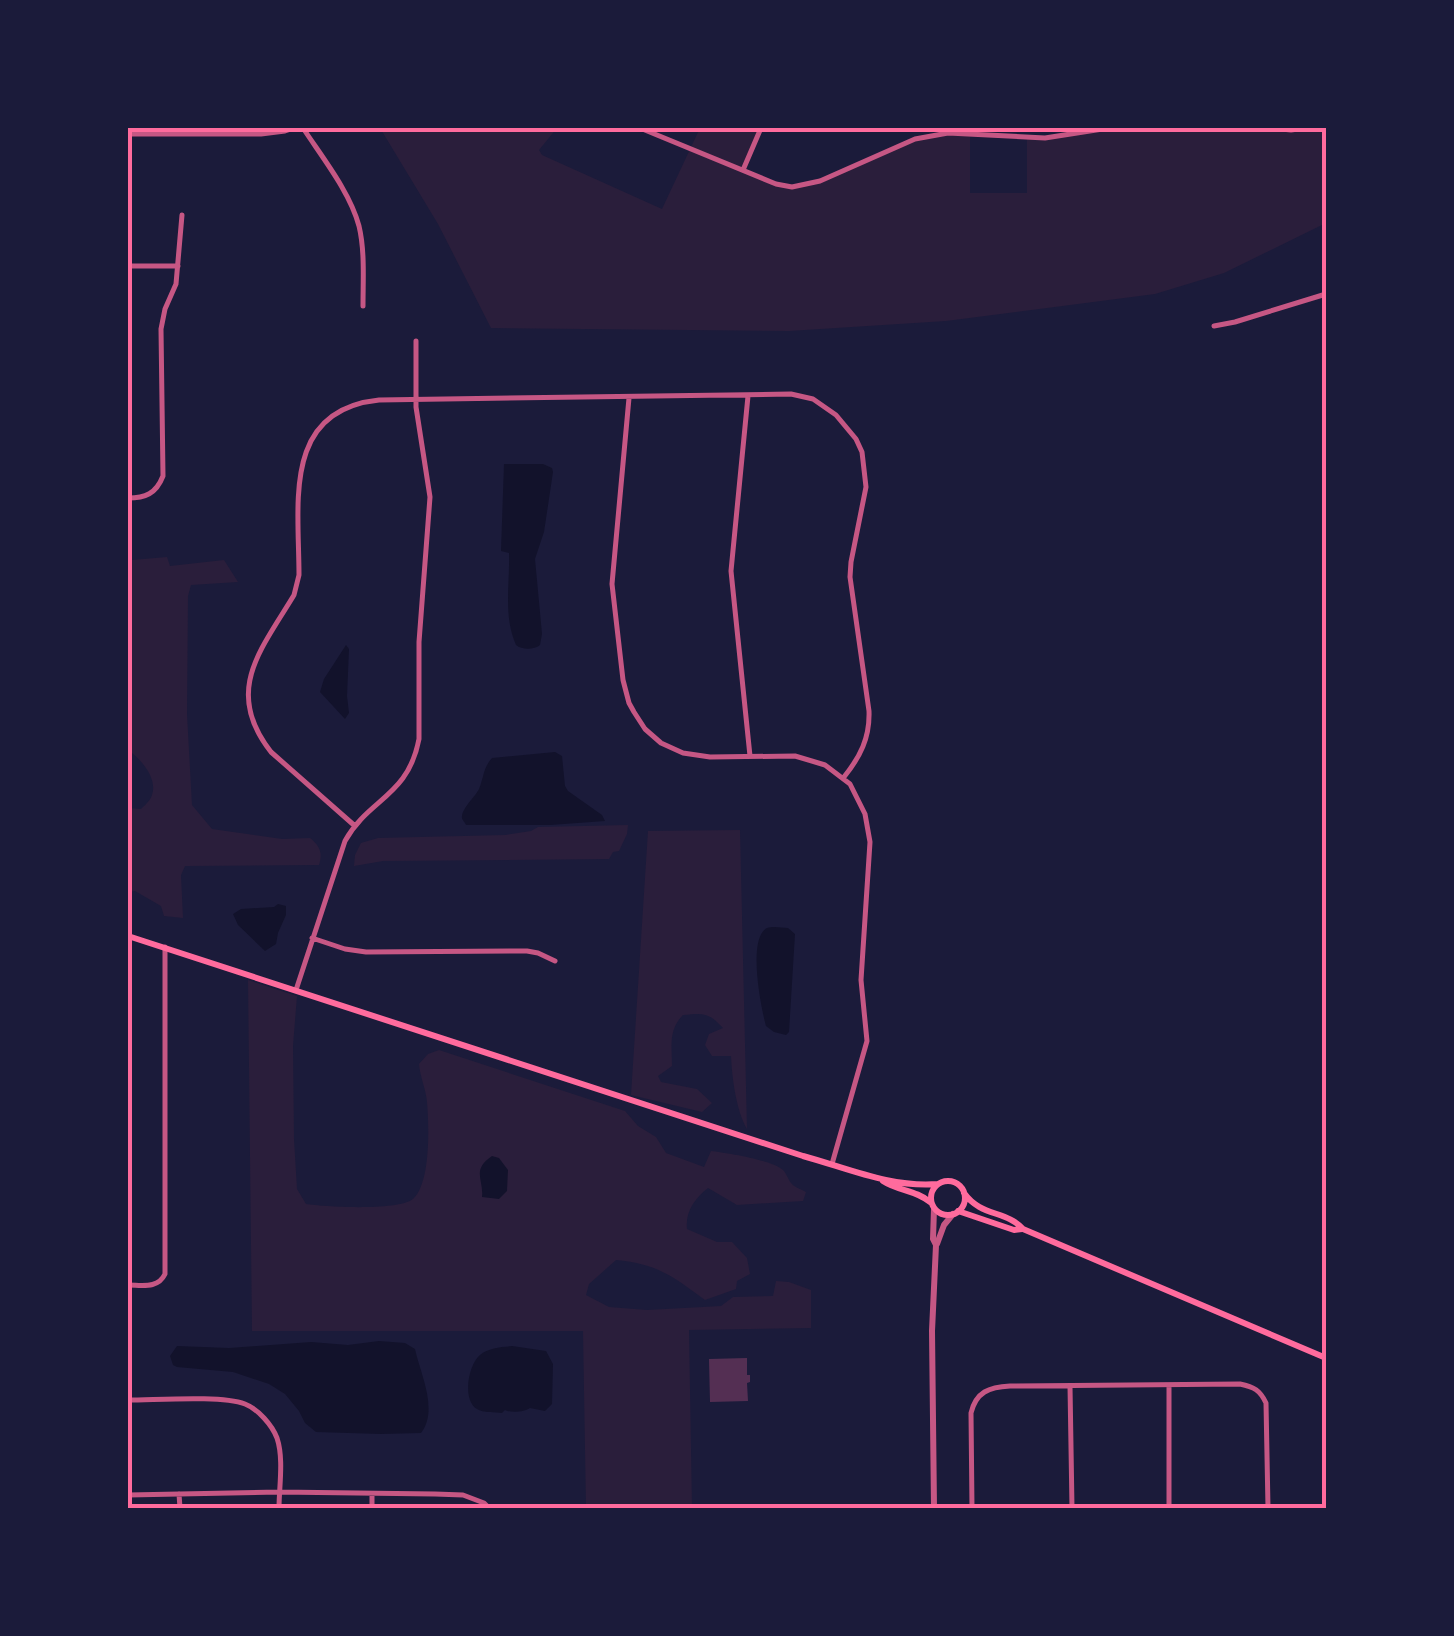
<svg xmlns="http://www.w3.org/2000/svg" width="1454" height="1636" font-family="Signika,sans-serif">
  <style>
    .green { fill: #2a1e3b }
    .water { fill: #12122b }
    .building { fill: #542f53 }
    .lines { fill: none; stroke-linecap: round; stroke-linejoin: round }
    .minor { stroke: #c65784; stroke-width: 5 }
    .tertiary { stroke: #c65784; stroke-width: 6 }
    .secondary { stroke: #ff6b9d; stroke-width: 6 }
    .neatline { fill: none; stroke: #ff6b9d; stroke-width: 4 }
  </style>
  <rect width="100%" height="100%" fill="#1b1b3a"/>
  <path class="green" d="M 380,128 L 557,128 L 539,150 L 542,155 L 662,209 L 700,128 L 761,128 L 744,170 C 758,176 772,185 788,186 C 831,188 875,151 914,139 C 932,133 952,133 970,134 L 970,193 L 1027,193 L 1027,137 L 1045,138 L 1109,128 L 1326,128 L 1326,223 L 1224,273 L 1155,294 L 946,321 L 789,331 L 491,328 L 438,224 Z
    M 128,557 L 132,560 L 167,557 L 170,566 L 224,560 L 238,582 L 191,585 L 188,596 L 187,714 L 192,805 L 212,829 L 282,839 L 310,838 C 320,846 323,853 319,865 L 185,866 L 181,875 L 183,918 L 164,916 L 161,906 L 135,891 L 128,892 L 128,808 L 141,809 C 145,805 150,801 152,795 C 158,778 140,758 128,750 Z
    M 628,825 L 627,834 L 619,851 L 613,852 L 609,859 L 383,861 L 354,866 L 355,855 L 361,843 L 378,838 L 505,835 L 531,831 L 538,827 Z
    M 740,830 L 747,1129 C 736,1110 732,1078 731,1056 L 712,1056 L 705,1045 L 709,1034 L 723,1028 C 708,1012 704,1013 683,1015 C 668,1030 672,1046 672,1066 L 658,1076 L 661,1082 L 697,1089 L 712,1103 L 702,1112 L 631,1095 L 648,831 Z
    M 248,980 L 297,996 L 293,1046 L 294,1139 L 297,1189 L 306,1204 C 325,1207 398,1211 413,1199 C 431,1183 429,1125 427,1102 C 426,1089 420,1077 419,1064 L 428,1054 L 439,1050 L 625,1111 L 638,1126 L 656,1137 L 666,1153 L 704,1167 L 711,1151 C 727,1153 772,1160 783,1170 C 787,1174 788,1180 792,1184 C 793,1186 804,1191 806,1192 L 803,1201 L 737,1205 L 708,1188 C 695,1198 685,1212 687,1229 L 717,1242 L 732,1242 L 747,1258 L 750,1274 L 737,1281 L 736,1289 L 705,1300 C 672,1276 658,1264 616,1260 L 589,1284 L 586,1295 L 609,1307 L 647,1310 L 721,1306 L 733,1297 L 773,1296 L 776,1281 L 789,1282 L 811,1290 L 811,1328 L 689,1330 L 692,1508 L 586,1508 L 583,1331 L 252,1331 Z"/>
  <path class="water" d="M 504,464 L 543,464 L 552,468 L 553,472 L 544,532 L 535,559 L 542,634 L 540,645 C 534,650 522,650 516,645 C 503,615 510,585 509,553 L 501,551 Z
    M 346,645 L 349,649 L 347,696 L 349,713 L 345,719 L 320,692 L 324,679 Z
    M 555,752 L 562,756 L 565,786 L 568,791 L 602,815 L 605,821 L 550,825 L 466,825 C 465,822 462,820 462,818 C 461,809 475,797 479,789 C 484,777 483,768 492,758 Z
    M 278,904 L 286,906 L 286,915 L 278,933 L 276,944 L 265,951 L 238,925 L 233,914 L 241,909 L 274,907 Z
    M 775,927 L 788,928 L 795,934 L 789,1032 L 786,1035 L 774,1032 L 766,1026 C 761,1008 747,938 767,928 C 769,927 772,927 775,927 Z
    M 492,1156 L 499,1158 L 508,1170 L 507,1191 L 499,1199 L 482,1197 C 484,1180 471,1170 492,1156 Z
    M 379,1341 L 405,1343 L 415,1349 C 420,1373 439,1410 421,1433 L 381,1434 L 316,1432 L 305,1423 L 299,1411 L 285,1394 L 269,1384 L 233,1372 L 177,1367 L 173,1365 L 170,1356 L 177,1346 L 229,1348 L 311,1342 L 348,1345 Z
    M 512,1346 L 546,1351 L 553,1364 L 552,1404 L 545,1411 L 530,1408 C 525,1412 510,1413 505,1410 L 502,1413 C 495,1412 483,1413 477,1409 C 462,1400 468,1365 480,1355 C 488,1348 501,1347 512,1346 Z"/>
  <path class="building" d="M 747,1358 L 747,1375 L 750,1375 L 750,1382 L 747,1383 L 748,1401 L 710,1402 L 709,1359 Z"/>
  <g class="lines">
    <path class="minor" d="M 303,128 C 322,157 350,192 359,226 C 365,251 363,280 363,306
      M 640,128 L 776,184 L 792,187 L 820,181 L 915,139 L 948,133 L 1045,138 L 1109,128
      M 1272,128 L 1291,130 L 1305,128
      M 128,134 L 261,134 L 285,131 L 294,128
      M 743,170 L 761,128
      M 128,266 L 178,266
      M 1214,326 L 1235,322 L 1326,294
      M 748,396 L 731,571 L 750,756
      M 629,398 L 612,584 L 623,680 L 629,703 L 634,712 L 645,729 L 661,743 L 683,753 L 710,757 L 795,756 L 825,765 L 850,784 L 865,814 L 870,842 L 861,980 L 867,1041 L 832,1164
      M 128,498 C 145,498 156,494 163,476 L 161,329 L 165,309 L 176,284 L 182,215
      M 355,826 L 271,752 C 223,691 261,650 294,595 L 299,575 C 299,503 282,410 379,400 L 791,394 L 813,399 L 836,415 L 856,439 L 862,452 L 866,487 L 851,562 L 850,577 L 869,711 C 870,738 860,757 844,777
      M 312,938 L 345,949 L 366,952 L 527,951 L 538,953 L 555,961
      M 296,990 L 345,841 C 369,798 408,797 419,739 L 419,642 L 430,497 L 416,407 L 416,341
      M 128,1285 C 142,1285 158,1289 165,1274 L 165,947
      M 1070,1386 L 1072,1508
      M 1169,1387 L 1169,1508
      M 128,1400 C 157,1400 221,1395 245,1404 C 258,1409 272,1425 277,1438 C 284,1459 279,1487 279,1508
      M 179,1494 L 180,1508
      M 372,1494 L 372,1508
      M 128,1495 L 279,1492 L 435,1494 L 463,1495 L 484,1503 L 489,1508
      M 972,1508 L 971,1413 C 976,1392 989,1387 1010,1386 L 1240,1384 C 1254,1387 1260,1390 1266,1403 L 1268,1508"/>
    <path class="tertiary" d="M 937,1244 L 944,1225 L 953,1214
      M 934,1508 L 932,1331 L 936,1245 L 933,1239 L 934,1209"/>
    <path class="secondary" d="M 128,936 L 803,1156 C 847,1168 891,1188 938,1184
      M931 1198a17 17 0 1 1 34 0a17 17 0 1 1-34 0Z
      M 883,1181 C 898,1191 916,1190 930,1202
      M 964,1193 C 981,1217 1006,1210 1023,1229 L 1326,1358
      M 958,1211 L 1014,1230 L 1022,1229"/>
  </g>
  <rect width="1454" height="1636" fill="none" stroke="#1b1b3a" stroke-width="260"/>
  <rect x="130" y="130" width="1194" height="1376" class="neatline"/>
</svg>
